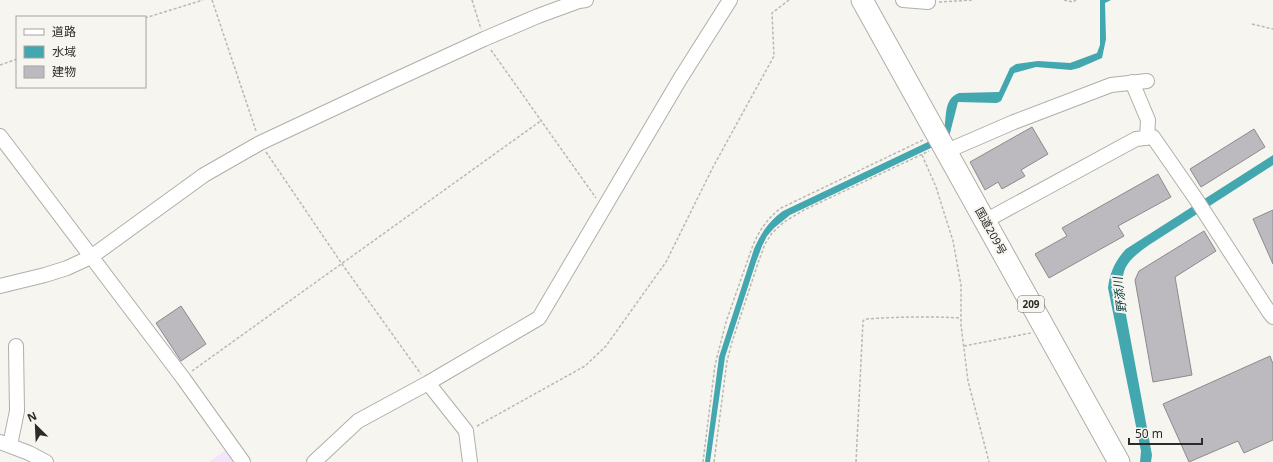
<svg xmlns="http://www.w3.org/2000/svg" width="1273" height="462" font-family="'Noto Sans','Noto Sans JP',sans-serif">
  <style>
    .commercial { fill: #f2e6fb }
    .water { fill: #42a7af }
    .building { fill: #bcb9bf; stroke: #8d8a8f }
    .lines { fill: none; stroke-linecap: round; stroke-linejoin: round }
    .minor-casing { stroke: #b0aea9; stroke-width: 16 }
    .highway-casing { stroke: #b0aea9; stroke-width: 23 }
    .path { stroke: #b9b8b3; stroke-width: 1.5; stroke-dasharray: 3 2; stroke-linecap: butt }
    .minor { stroke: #fff; stroke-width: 14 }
    .highway { stroke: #fff; stroke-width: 21 }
    .labels { text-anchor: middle; stroke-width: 4; stroke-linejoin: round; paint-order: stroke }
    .shield { fill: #f7f5ef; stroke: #696864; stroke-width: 1 }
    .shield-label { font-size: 10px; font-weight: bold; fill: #2c2b29 }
    .street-label { font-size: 11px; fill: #2c2b29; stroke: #f7f5ef }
    .water-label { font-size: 12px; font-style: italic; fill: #09393d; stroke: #f7f5ef }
  </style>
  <rect width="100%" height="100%" fill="#f7f5ef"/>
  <path class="commercial" d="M 227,449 L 237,462 L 209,462 Z"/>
  <path class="water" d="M 1100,0 L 1111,0 L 1105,3 L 1106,39 L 1102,58 L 1079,68 L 1071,70 L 1036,67 L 1014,73 L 1001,101 L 997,103 L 958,102 L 949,137 L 937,145 L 790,215 L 774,228 L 767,236 L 762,246 L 756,262 L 725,357 L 710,462 L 705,462 L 719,357 L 754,249 C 761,233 769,221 783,211 L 932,140 L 944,131 C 947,117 943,99 959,93 L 999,92 L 1010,68 L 1016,64 L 1038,61 L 1070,63 L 1097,53 L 1100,45 Z
    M 1273,155 L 1273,165 L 1149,245 C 1122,264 1120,271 1124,304 L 1152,455 L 1151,462 L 1140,462 L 1141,451 L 1108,288 C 1110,272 1115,261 1126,249 Z"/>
  <path class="building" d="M 1032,127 L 1048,154 L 1021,170 L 1025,176 L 1002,189 L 998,182 L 985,190 L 970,162 Z
    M 1254,129 L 1265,147 L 1201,187 L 1190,169 Z
    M 1158,174 L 1171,197 L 1118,226 L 1124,236 L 1049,278 L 1035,254 L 1067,236 L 1062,228 Z
    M 1273,210 L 1273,264 L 1253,219 Z
    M 1204,231 L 1216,251 L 1175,277 L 1192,375 L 1153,382 L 1135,280 L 1139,271 Z
    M 181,306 L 206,344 L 181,361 L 156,323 Z
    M 1270,356 L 1273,364 L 1273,440 L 1244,453 L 1238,441 L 1189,462 L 1163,404 Z"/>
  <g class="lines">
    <g class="minor-casing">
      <path id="minor" d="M 903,0 L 928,2
        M 1132,82 L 1148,120 L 1147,138
        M 0,136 L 183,378 L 243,462
        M 947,151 L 1014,122 L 1111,85 L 1147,81
        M 985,221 L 1136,139 L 1153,137 L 1196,199 L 1269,312 L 1273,317
        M 0,286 L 45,275 L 67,268 L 91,257 L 204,175 L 260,143 L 386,84 L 484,39 L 538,16 L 579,1 L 586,0
        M 428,383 L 466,431 L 470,462
        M 0,442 L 29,453 L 46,462
        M 10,445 L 17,411 L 16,346
        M 314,462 L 358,421 L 428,383 L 539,318 L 680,79 L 730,0"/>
    </g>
    <g class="highway-casing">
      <path id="highway" d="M 862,0 L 1119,462"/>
    </g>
    <path class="path" d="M 212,0 L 256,131
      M 472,0 L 481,29
      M 1064,0 L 1073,2 L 1076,0
      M 939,2 L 973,0
      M 145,18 L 203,0
      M 1252,24 L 1273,29
      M 491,50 L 596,198
      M 0,65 L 17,59
      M 266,152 L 342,264 L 421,374
      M 922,155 L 936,187 L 953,241 L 961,285 L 961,325 L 968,381 L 989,462
      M 964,346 L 1031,333
      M 192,371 L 542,120
      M 477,426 L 585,366 L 606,346 L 666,262 L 713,167 L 774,56 L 772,13 L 789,0
      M 703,462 L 715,365 L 726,322 L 753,245 C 760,229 768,218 781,208 L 923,140
      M 714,462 L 727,361 L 732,342 L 758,263 L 765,244 L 772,233 L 784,222 L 804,210 L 929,151
      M 856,462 L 863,321 L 865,319 C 897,317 928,316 960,318"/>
    <use href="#minor" class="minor"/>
    <use href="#highway" class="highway"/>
  </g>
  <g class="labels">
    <rect class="shield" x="1018" y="296" width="26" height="16" rx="3"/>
    <g class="shield-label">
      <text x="1031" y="308">209</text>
    </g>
    <g class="street-label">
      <text transform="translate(991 231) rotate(61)" y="4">国道209号</text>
    </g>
    <g class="water-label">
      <text transform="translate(1120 295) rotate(-97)" y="4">野添川</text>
    </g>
  </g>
  <rect x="16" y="16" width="130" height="72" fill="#f7f5ef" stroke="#a6a4a0"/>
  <rect x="24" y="29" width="20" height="6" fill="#ffffff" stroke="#a6a4a0"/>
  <text x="52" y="36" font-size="12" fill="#2c2b29">道路</text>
  <rect x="24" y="46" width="20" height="12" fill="#42a7af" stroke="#a6a4a0"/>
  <text x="52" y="56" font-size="12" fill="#2c2b29">水域</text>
  <rect x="24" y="66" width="20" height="12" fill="#bcb9bf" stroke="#a6a4a0"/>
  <text x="52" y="76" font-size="12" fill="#2c2b29">建物</text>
  <g transform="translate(36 426) rotate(336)" stroke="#f7f5ef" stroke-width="3" paint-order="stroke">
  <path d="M0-3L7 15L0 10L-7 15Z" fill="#2c2b29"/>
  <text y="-6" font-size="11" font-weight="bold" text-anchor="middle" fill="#2c2b29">N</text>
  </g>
  <path d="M1129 438v6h73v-6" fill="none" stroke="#2c2b29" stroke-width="2"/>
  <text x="1135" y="438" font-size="12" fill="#2c2b29" stroke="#f7f5ef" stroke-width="3" paint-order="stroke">50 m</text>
</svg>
